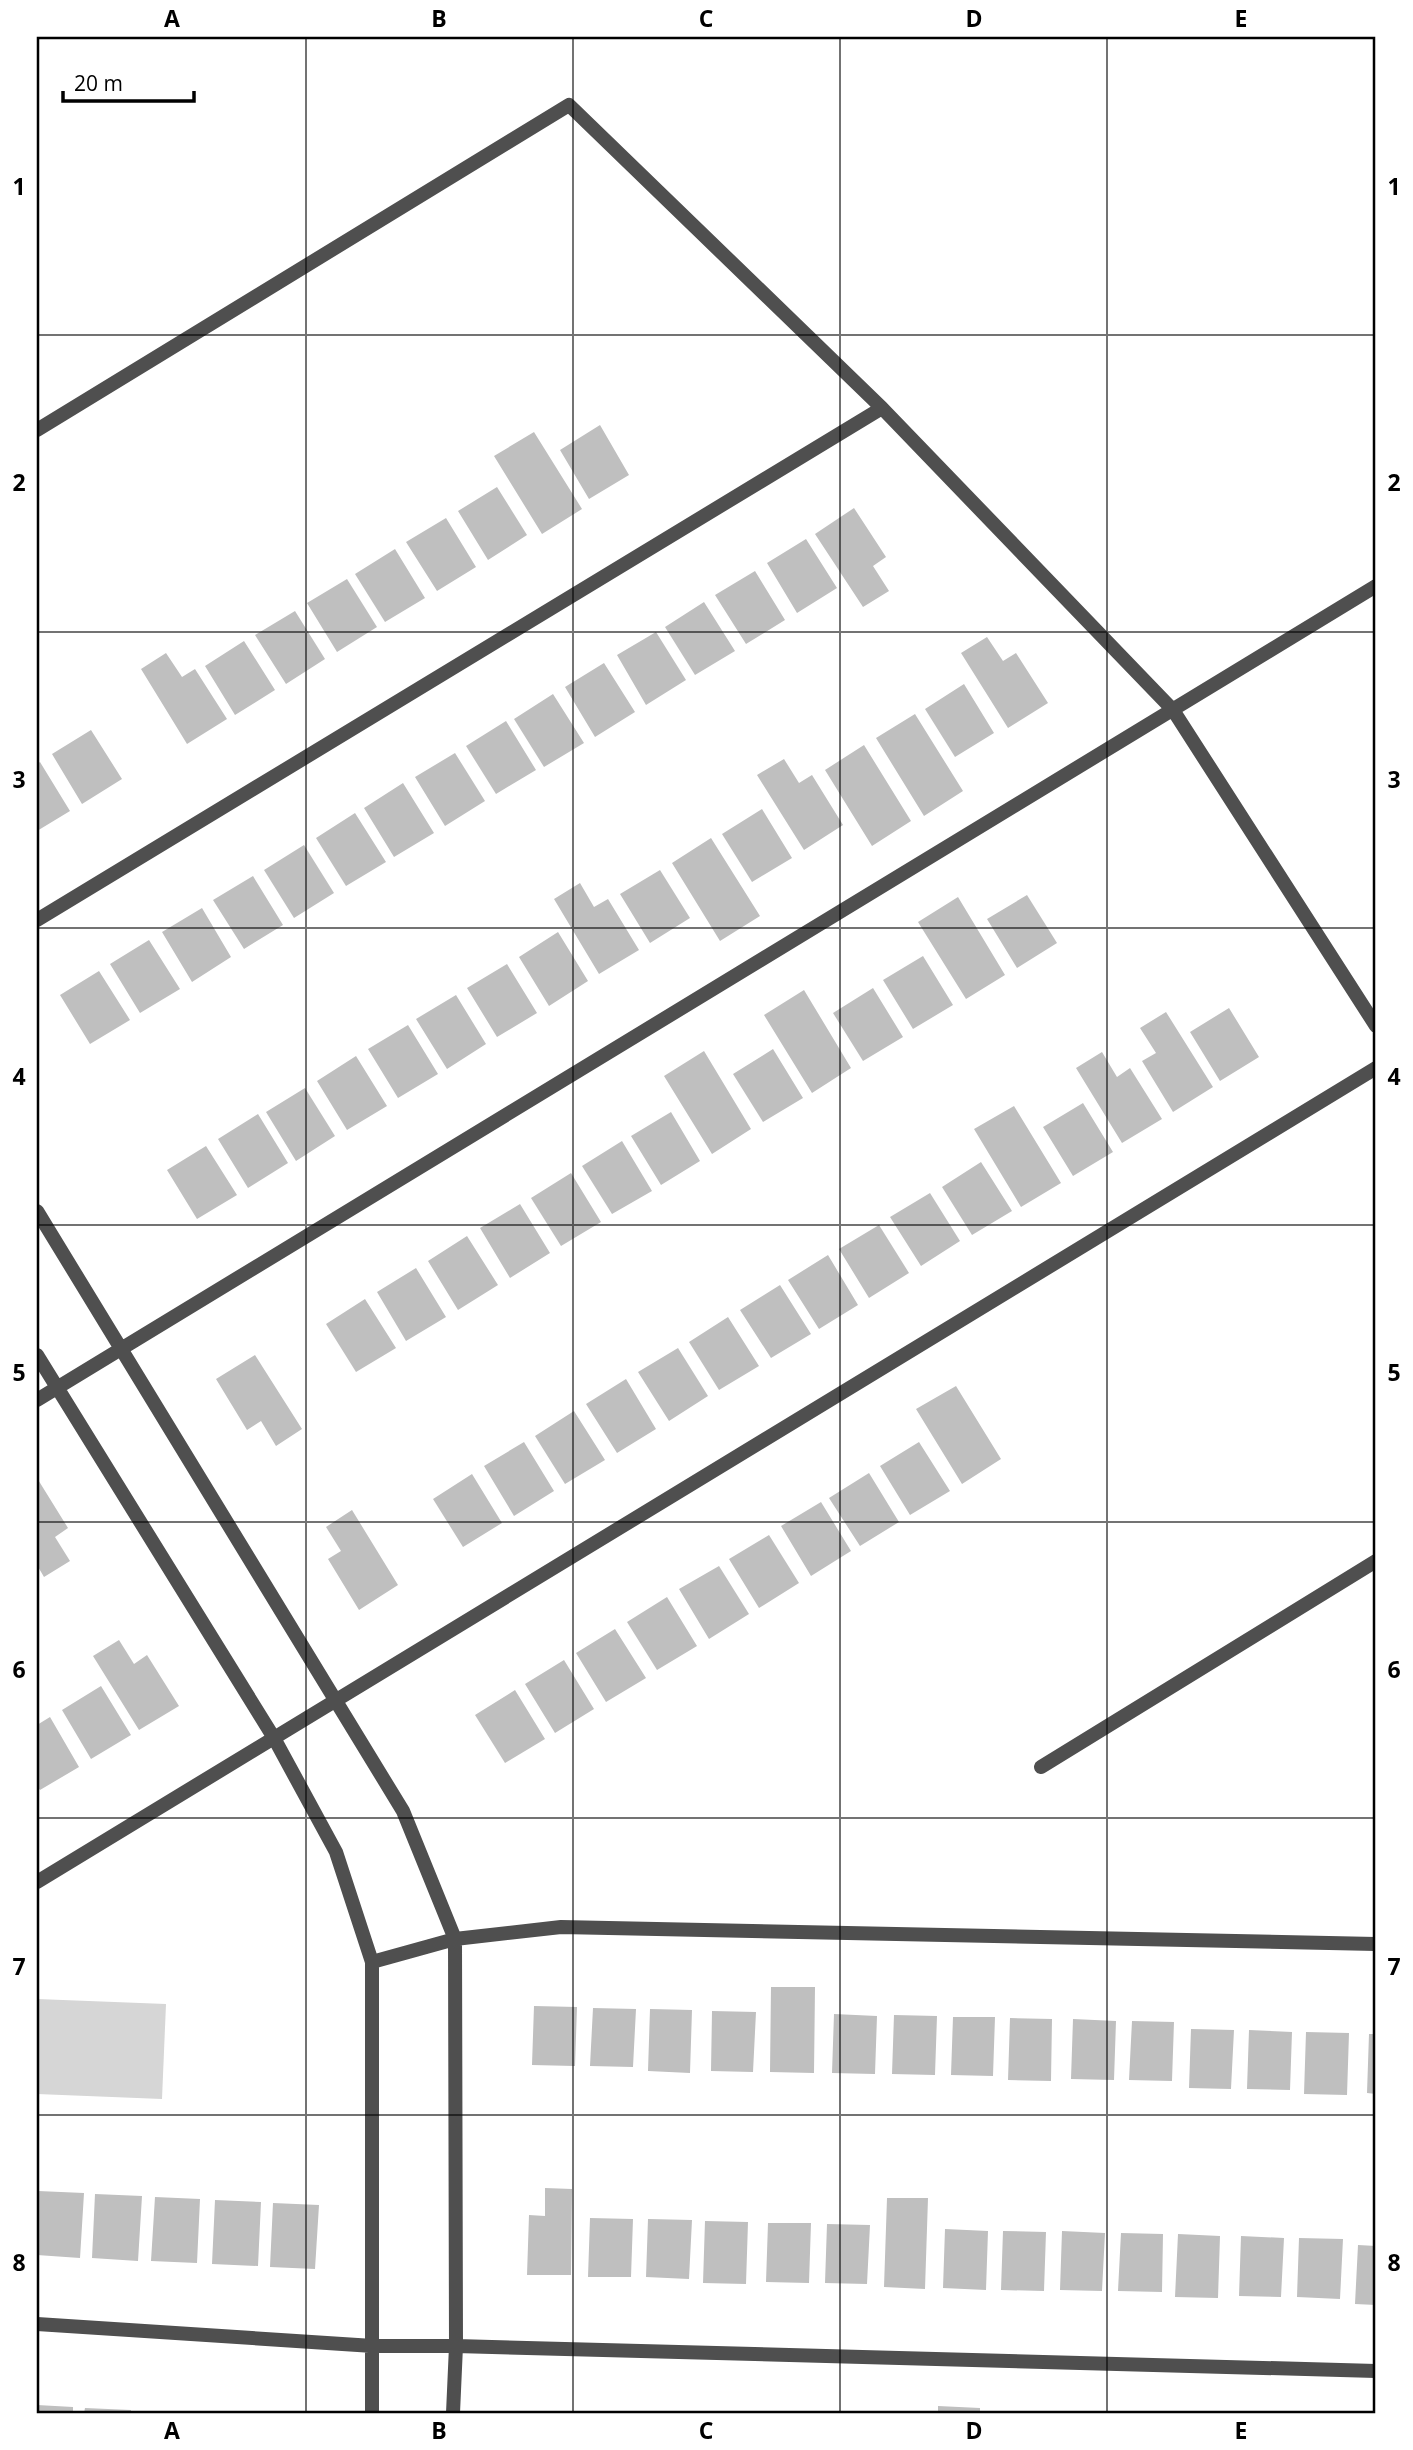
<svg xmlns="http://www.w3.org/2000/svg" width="1413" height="2450" font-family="'Open Sans',sans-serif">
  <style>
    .green { fill: #d6d6d6 }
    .building { fill: #bfbfbf }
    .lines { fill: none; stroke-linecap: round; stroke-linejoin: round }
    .minor { stroke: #4f4f4f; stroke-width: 14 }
    .grid { fill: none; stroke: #000; stroke-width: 2; stroke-opacity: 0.55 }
    .neatline { fill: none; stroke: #000; stroke-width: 2.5 }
    .grid-label { font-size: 23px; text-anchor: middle; font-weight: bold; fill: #000 }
  </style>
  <rect width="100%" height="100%" fill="#fff"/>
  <path class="green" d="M 37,1999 L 166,2004 L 162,2099 L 37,2094 Z"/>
  <path class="building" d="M 600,425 L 629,475 L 589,499 L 560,450 Z
    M 534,432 L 582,509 L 542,534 L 494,456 Z
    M 497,487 L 527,535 L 488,560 L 458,511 Z
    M 854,508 L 886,557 L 873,566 L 889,591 L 863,607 L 815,534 Z
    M 446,518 L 476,567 L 437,591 L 406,542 Z
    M 806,539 L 837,588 L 797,613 L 767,563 Z
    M 395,549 L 425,598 L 385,622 L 355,574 Z
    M 755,571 L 785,620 L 746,644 L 715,595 Z
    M 347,579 L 377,627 L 337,652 L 307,603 Z
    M 704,602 L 735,651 L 695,675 L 665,627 Z
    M 295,611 L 325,659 L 286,684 L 255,635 Z
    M 656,632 L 686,680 L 646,705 L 617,655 Z
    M 987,637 L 1003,661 L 1016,653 L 1048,703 L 1008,728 L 961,653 Z
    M 244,641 L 275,690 L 235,715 L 205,666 Z
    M 166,653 L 182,677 L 195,669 L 227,719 L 187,744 L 141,669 Z
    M 604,663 L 635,712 L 595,737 L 565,687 Z
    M 964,684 L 994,733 L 955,757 L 925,709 Z
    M 553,694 L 584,743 L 544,767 L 514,719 Z
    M 915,714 L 963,791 L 924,816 L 876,738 Z
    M 506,721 L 536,770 L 496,794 L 466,746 Z
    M 91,730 L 122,779 L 82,804 L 52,754 Z
    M 864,745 L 911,821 L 872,846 L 825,770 Z
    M 455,753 L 485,801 L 445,826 L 415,777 Z
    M 784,759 L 799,783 L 812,775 L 843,825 L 804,850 L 757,775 Z
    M 40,762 L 70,811 L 37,831 L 37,764 Z
    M 403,783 L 434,833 L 394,857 L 364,808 Z
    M 762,809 L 792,858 L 752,882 L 722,834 Z
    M 355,813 L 386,862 L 346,886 L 316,838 Z
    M 711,838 L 760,916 L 720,941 L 672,863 Z
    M 304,845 L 334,893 L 294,918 L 264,870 Z
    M 660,870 L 690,918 L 650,943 L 620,894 Z
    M 253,876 L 283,925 L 244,949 L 213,900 Z
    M 580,883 L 594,907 L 608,899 L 639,950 L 599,974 L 554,899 Z
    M 1027,895 L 1057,943 L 1017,968 L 987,919 Z
    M 958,897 L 1005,975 L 966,999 L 918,922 Z
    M 202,908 L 231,957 L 192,982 L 162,932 Z
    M 558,932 L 588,981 L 549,1006 L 519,957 Z
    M 149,940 L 180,989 L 140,1013 L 110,964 Z
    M 923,956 L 953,1005 L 913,1029 L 883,980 Z
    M 507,964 L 537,1013 L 497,1037 L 467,988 Z
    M 99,971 L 130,1020 L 90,1044 L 60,995 Z
    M 873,988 L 903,1037 L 863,1061 L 833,1013 Z
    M 804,990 L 851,1068 L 812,1093 L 764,1015 Z
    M 456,995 L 486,1044 L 447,1069 L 416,1019 Z
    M 1229,1008 L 1259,1057 L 1220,1081 L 1190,1032 Z
    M 1166,1012 L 1213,1087 L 1173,1112 L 1142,1061 L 1156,1053 L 1140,1028 Z
    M 408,1025 L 438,1074 L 398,1098 L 368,1049 Z
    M 773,1049 L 803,1098 L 763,1122 L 733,1074 Z
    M 704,1051 L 751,1129 L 712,1154 L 664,1076 Z
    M 1102,1052 L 1117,1077 L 1130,1068 L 1162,1119 L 1122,1143 L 1076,1068 Z
    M 356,1056 L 387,1106 L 347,1130 L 317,1081 Z
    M 305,1088 L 335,1136 L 296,1161 L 266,1112 Z
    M 1083,1103 L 1113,1152 L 1073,1176 L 1043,1127 Z
    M 1014,1106 L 1061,1183 L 1021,1207 L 974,1129 Z
    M 671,1112 L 700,1161 L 661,1185 L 631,1136 Z
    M 258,1114 L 288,1163 L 248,1188 L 218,1139 Z
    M 622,1141 L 652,1191 L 612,1214 L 582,1166 Z
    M 206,1146 L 237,1195 L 197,1219 L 167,1170 Z
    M 981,1162 L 1012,1211 L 972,1235 L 942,1187 Z
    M 571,1173 L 601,1222 L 561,1246 L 531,1198 Z
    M 930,1193 L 960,1241 L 921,1266 L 890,1217 Z
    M 520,1204 L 550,1253 L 510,1278 L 480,1228 Z
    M 879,1225 L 909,1273 L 869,1298 L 839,1249 Z
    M 467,1236 L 498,1285 L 458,1310 L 428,1261 Z
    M 828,1255 L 858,1305 L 819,1329 L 788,1280 Z
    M 416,1268 L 446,1317 L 406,1341 L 377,1292 Z
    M 780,1285 L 811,1334 L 771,1358 L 740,1310 Z
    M 365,1299 L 396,1348 L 356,1372 L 326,1324 Z
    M 728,1317 L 759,1366 L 719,1390 L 689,1342 Z
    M 678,1348 L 708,1396 L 669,1421 L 638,1372 Z
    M 255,1355 L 302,1429 L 276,1446 L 261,1421 L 247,1430 L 216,1379 Z
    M 626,1379 L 656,1429 L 617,1453 L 586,1404 Z
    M 956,1386 L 1001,1459 L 962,1484 L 916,1409 Z
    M 574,1411 L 605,1460 L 565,1484 L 535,1436 Z
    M 524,1442 L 554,1491 L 514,1516 L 484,1466 Z
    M 919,1442 L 950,1491 L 910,1515 L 880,1466 Z
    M 869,1473 L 899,1522 L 860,1546 L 829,1498 Z
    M 472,1474 L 502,1523 L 463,1547 L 433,1499 Z
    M 37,1478 L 68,1528 L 55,1537 L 70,1561 L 44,1577 L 37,1565 Z
    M 821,1502 L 851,1551 L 811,1576 L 781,1526 Z
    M 352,1510 L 398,1585 L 359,1610 L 328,1559 L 341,1551 L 326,1527 Z
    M 769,1535 L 799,1583 L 759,1608 L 729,1559 Z
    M 719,1566 L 749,1614 L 709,1639 L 679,1589 Z
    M 667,1597 L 697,1646 L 657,1670 L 627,1622 Z
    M 615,1629 L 646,1678 L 606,1702 L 576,1653 Z
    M 119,1640 L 134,1664 L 147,1655 L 179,1706 L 139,1730 L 93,1656 Z
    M 564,1660 L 594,1709 L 555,1733 L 525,1684 Z
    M 101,1686 L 131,1735 L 91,1759 L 62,1710 Z
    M 515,1690 L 545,1739 L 505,1763 L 475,1715 Z
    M 50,1717 L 79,1767 L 40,1790 L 37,1786 L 37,1725 Z
    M 771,1987 L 815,1987 L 814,2073 L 770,2072 Z
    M 534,2006 L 577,2007 L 575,2066 L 532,2065 Z
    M 593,2008 L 636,2009 L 633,2067 L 590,2066 Z
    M 650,2009 L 692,2010 L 690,2073 L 648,2071 Z
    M 712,2011 L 756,2012 L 753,2072 L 711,2071 Z
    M 834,2014 L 877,2016 L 875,2074 L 832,2073 Z
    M 894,2015 L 937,2016 L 935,2075 L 892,2074 Z
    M 953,2017 L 995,2017 L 993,2076 L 951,2075 Z
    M 1010,2018 L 1052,2019 L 1051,2081 L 1008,2080 Z
    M 1073,2019 L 1116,2021 L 1114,2080 L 1071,2079 Z
    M 1132,2021 L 1174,2022 L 1172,2081 L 1129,2080 Z
    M 1191,2029 L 1234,2030 L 1231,2089 L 1189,2088 Z
    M 1249,2030 L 1292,2032 L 1290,2090 L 1247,2089 Z
    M 1306,2032 L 1349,2033 L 1347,2095 L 1304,2094 Z
    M 1369,2034 L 1376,2034 L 1376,2094 L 1367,2093 Z
    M 545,2188 L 572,2189 L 571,2275 L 527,2275 L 529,2215 L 545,2216 Z
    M 38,2191 L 84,2193 L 80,2258 L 37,2255 Z
    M 95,2194 L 142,2196 L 138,2261 L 92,2258 Z
    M 155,2197 L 200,2199 L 197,2263 L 151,2261 Z
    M 887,2198 L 928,2198 L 925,2289 L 884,2287 Z
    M 215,2200 L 261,2202 L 258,2266 L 212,2264 Z
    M 273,2203 L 319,2205 L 315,2269 L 270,2267 Z
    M 590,2218 L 633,2219 L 631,2277 L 588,2277 Z
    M 648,2219 L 692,2220 L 689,2279 L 646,2277 Z
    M 705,2221 L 748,2222 L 746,2284 L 703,2283 Z
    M 768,2223 L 811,2223 L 809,2283 L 766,2282 Z
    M 827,2224 L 870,2225 L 867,2284 L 825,2283 Z
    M 945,2229 L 988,2231 L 986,2290 L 943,2288 Z
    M 1003,2231 L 1046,2232 L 1044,2291 L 1001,2290 Z
    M 1062,2231 L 1105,2233 L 1102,2291 L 1060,2290 Z
    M 1121,2233 L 1163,2234 L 1162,2292 L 1118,2291 Z
    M 1178,2234 L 1220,2236 L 1218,2298 L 1175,2297 Z
    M 1241,2236 L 1284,2238 L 1281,2297 L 1239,2296 Z
    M 1299,2238 L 1343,2239 L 1340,2299 L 1297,2297 Z
    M 1358,2245 L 1376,2246 L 1376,2305 L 1355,2304 Z
    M 37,2405 L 73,2407 L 73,2413 L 37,2413 Z
    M 938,2406 L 980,2408 L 980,2413 L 938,2413 Z
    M 85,2408 L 131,2410 L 131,2413 L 84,2413 Z"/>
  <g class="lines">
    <path class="minor" d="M 37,430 L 569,105 L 882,408 L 1173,710 L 1376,1026
      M 37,920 L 882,408
      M 37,1211 L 403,1811 L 455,1939 L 456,2346 L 453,2413
      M 37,1355 L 274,1738 L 336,1852 L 372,1962 L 372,2413
      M 37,1400 L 1376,586
      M 1041,1767 L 1376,1561
      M 37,1882 L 1376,1068
      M 372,1962 L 455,1939 L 561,1927 L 1376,1944
      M 37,2324 L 373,2346 L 456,2346 L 1376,2371"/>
  </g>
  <path class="grid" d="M 306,37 L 306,2413M 573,37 L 573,2413M 840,37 L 840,2413M 1107,37 L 1107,2413M 37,335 L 1376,335M 37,632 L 1376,632M 37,928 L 1376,928M 37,1225 L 1376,1225M 37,1522 L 1376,1522M 37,1818 L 1376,1818M 37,2115 L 1376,2115"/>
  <rect width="1413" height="2450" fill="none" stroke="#ffffff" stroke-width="77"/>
  <path d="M63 91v10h131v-10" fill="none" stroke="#000000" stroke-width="3.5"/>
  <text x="74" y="91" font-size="21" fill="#000000" stroke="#ffffff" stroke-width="5" paint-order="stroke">20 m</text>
  <rect x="38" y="38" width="1336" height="2374" class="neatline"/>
  <g class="grid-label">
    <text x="172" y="27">A</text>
    <text x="439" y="27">B</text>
    <text x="706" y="27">C</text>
    <text x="974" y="27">D</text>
    <text x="1241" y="27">E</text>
    <text x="19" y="195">1</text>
    <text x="1394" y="195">1</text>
    <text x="19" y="491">2</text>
    <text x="1394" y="491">2</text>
    <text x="19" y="788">3</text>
    <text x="1394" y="788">3</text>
    <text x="19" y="1085">4</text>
    <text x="1394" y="1085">4</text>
    <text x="19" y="1381">5</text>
    <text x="1394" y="1381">5</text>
    <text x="19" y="1678">6</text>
    <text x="1394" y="1678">6</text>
    <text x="19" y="1975">7</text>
    <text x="1394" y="1975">7</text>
    <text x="19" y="2271">8</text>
    <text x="1394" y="2271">8</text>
    <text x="172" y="2439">A</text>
    <text x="439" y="2439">B</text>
    <text x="706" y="2439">C</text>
    <text x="974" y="2439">D</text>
    <text x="1241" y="2439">E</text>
  </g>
</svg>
